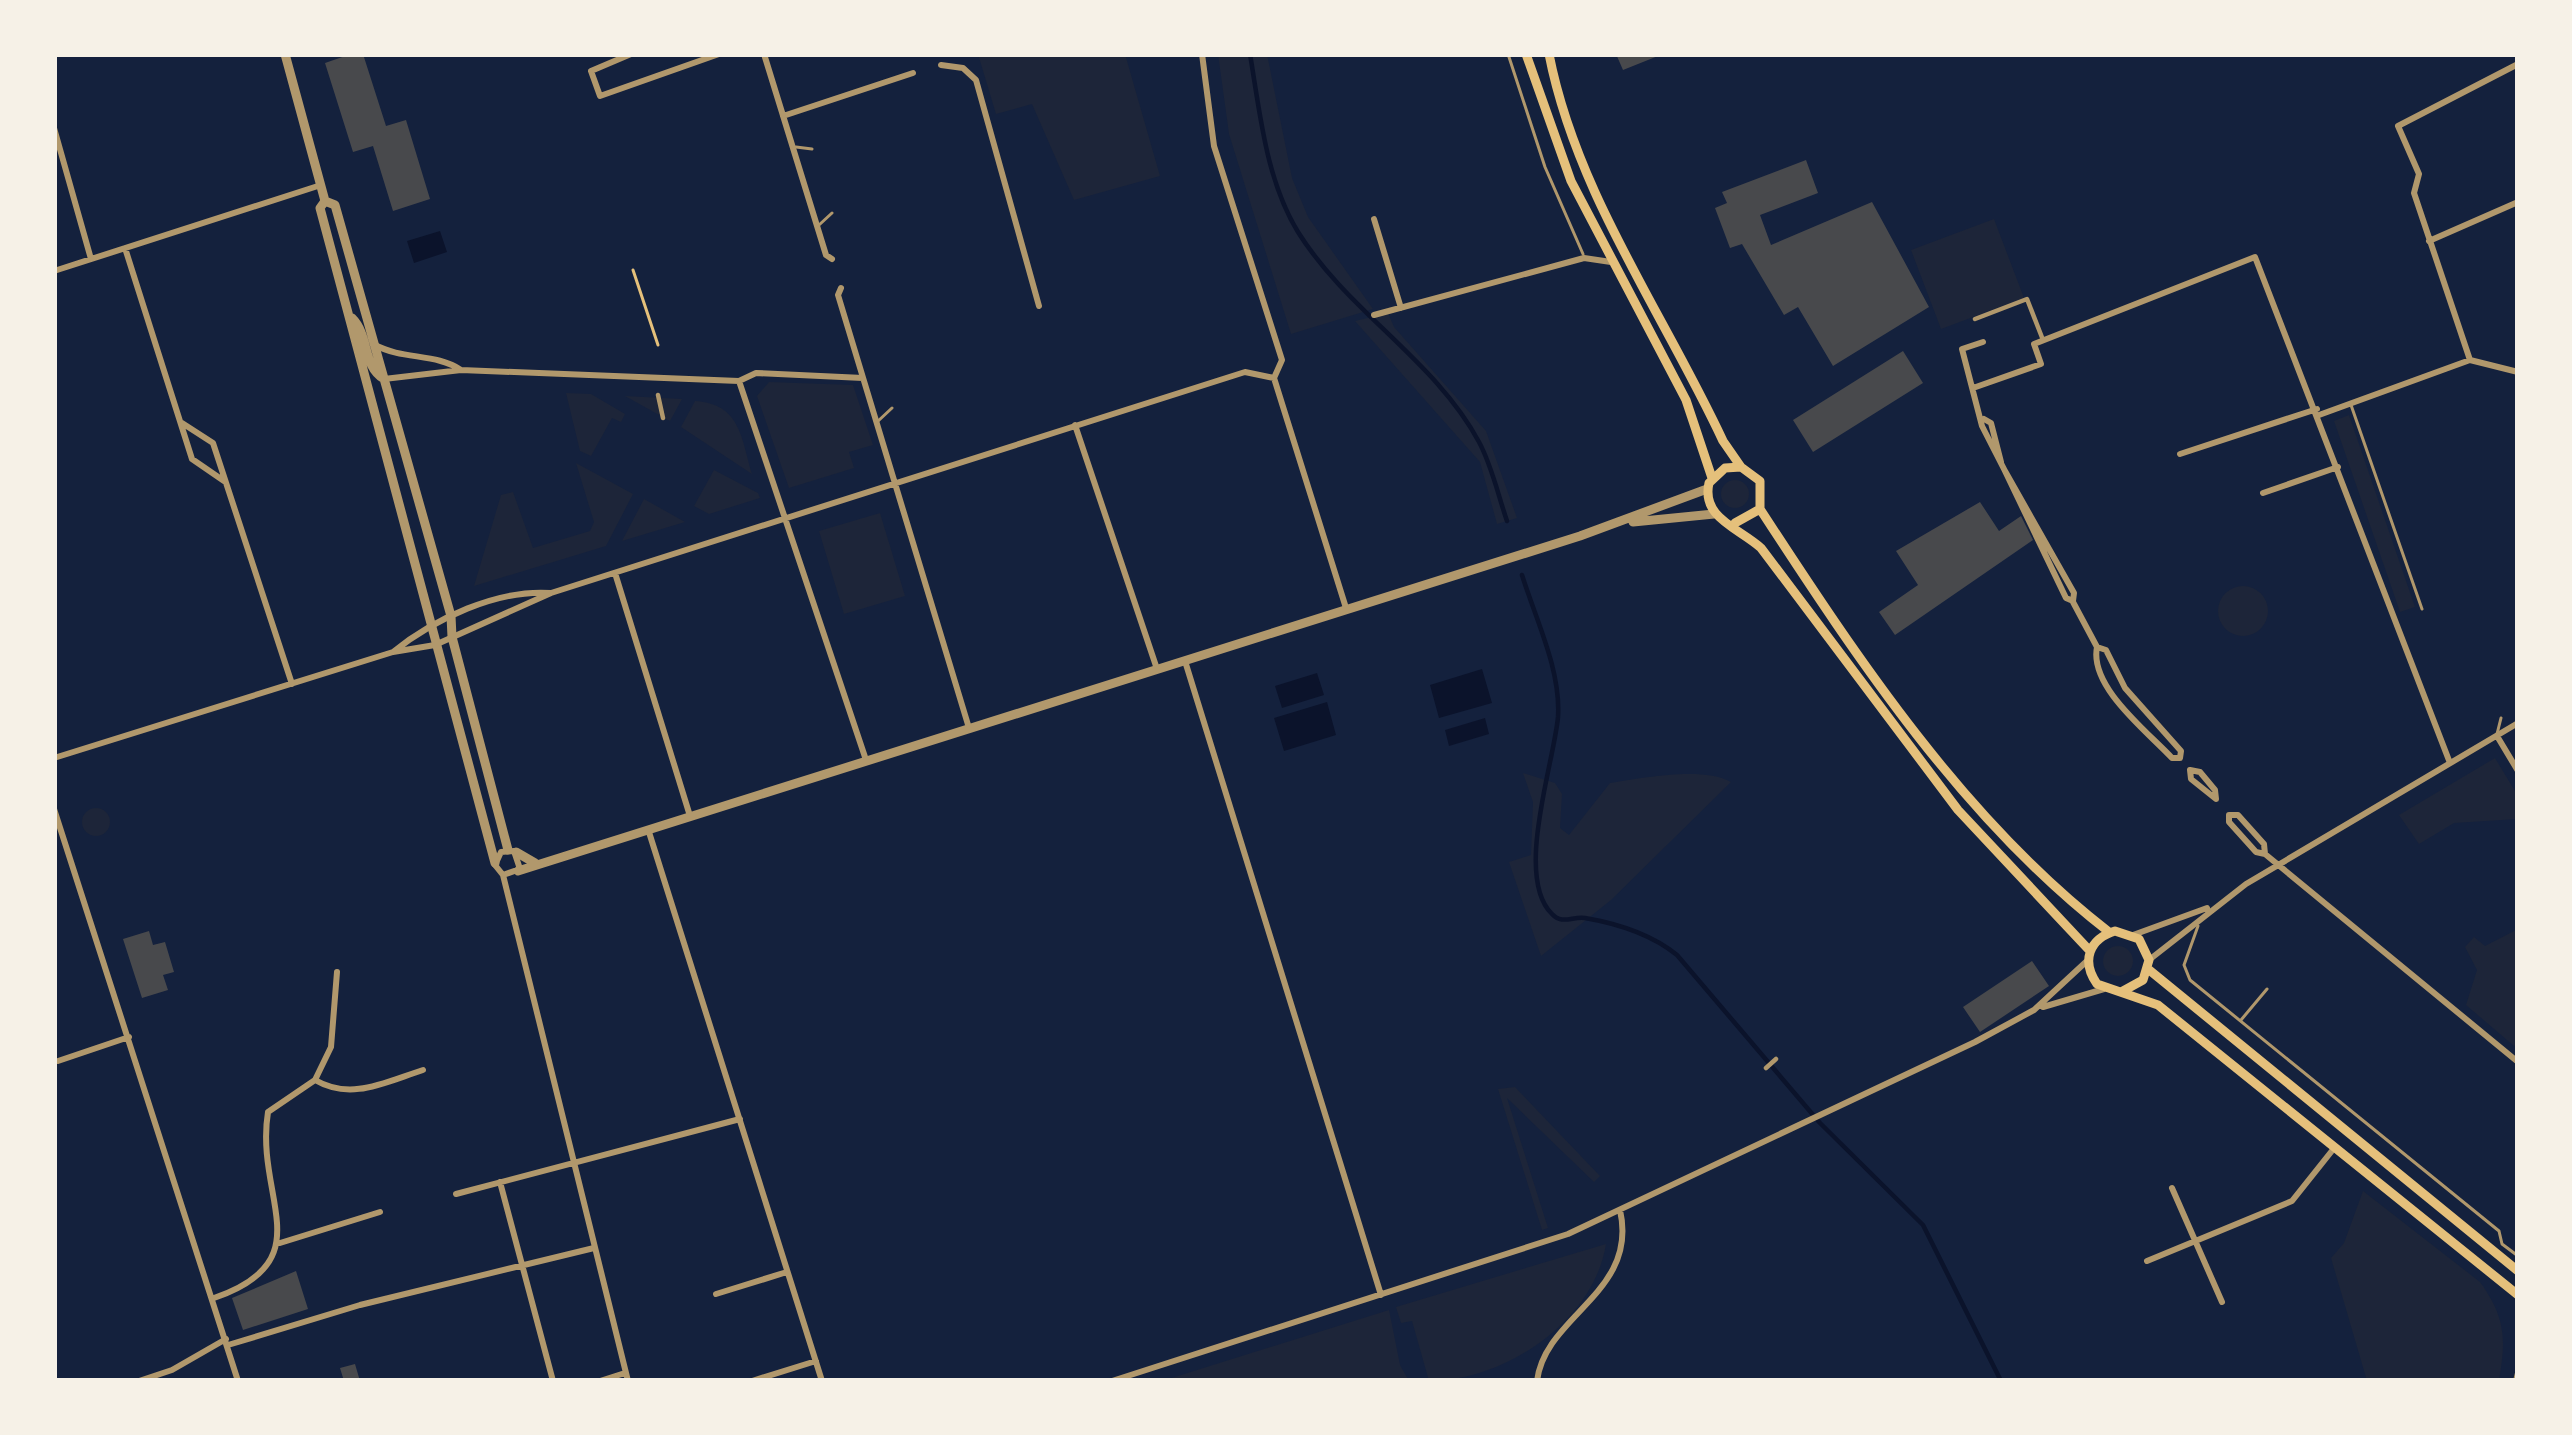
<svg xmlns="http://www.w3.org/2000/svg" width="2572" height="1435" font-family="'Exo 2',sans-serif">
  <style>
    .green { fill: #1d2539 }
    .water { fill: #0b132b }
    .lines { fill: none; stroke-linecap: round; stroke-linejoin: round }
    .stream { stroke: #0b132b; stroke-width: 4.5 }
    .building { fill: #48494c }
    .path { stroke: #e5c07b; stroke-width: 3 }
    .service { stroke: #b1986c; stroke-width: 3 }
    .pedestrian { stroke: #b1986c; stroke-width: 4.5 }
    .minor { stroke: #b1986c; stroke-width: 6 }
    .tertiary { stroke: #b1986c; stroke-width: 9 }
    .secondary { stroke: #e5c07b; stroke-width: 9 }
  </style>
  <rect width="100%" height="100%" fill="#14213d"/>
  <path class="green" d="M 978,54 L 1125,54 L 1160,176 L 1074,200 L 1032,104 L 996,114 Z
    M 1218,54 L 1267,54 L 1292,178 L 1308,217 L 1373,309 L 1291,334 L 1229,134 Z
    M 1994,219 L 2024,298 L 1941,329 L 1911,250 Z
    M 1388,313 L 1394,327 L 1486,431 L 1517,518 L 1497,524 L 1480,462 L 1355,321 Z
    M 769,382 L 853,385 L 873,445 L 849,452 L 854,468 L 789,488 L 757,396 Z
    M 566,393 L 591,394 L 625,414 L 621,422 L 612,418 L 591,456 L 580,451 Z
    M 625,396 L 682,399 L 670,421 Z
    M 695,401 C 740,404 741,436 752,474 L 681,427 Z
    M 2349,415 L 2415,607 L 2400,612 L 2334,421 Z
    M 576,463 L 633,494 L 606,546 L 474,586 L 501,495 L 513,492 L 533,548 L 590,531 L 594,522 Z
    M 714,470 L 758,493 L 760,498 L 709,514 L 694,506 Z
    M1721 494a14 14 0 1 1 28 0a14 14 0 1 1-28 0Z
    M 644,499 L 685,522 L 622,541 Z
    M 880,513 L 905,596 L 844,614 L 819,531 Z
    M2218 611a25 25 0 1 1 50 0a25 25 0 1 1-50 0Z
    M 2495,758 L 2518,796 L 2518,819 L 2454,823 L 2419,844 L 2399,815 Z
    M 1523,773 L 1555,783 L 1562,794 L 1560,828 L 1569,835 L 1610,783 C 1642,778 1703,766 1731,782 L 1611,900 L 1541,956 L 1509,862 L 1531,855 L 1533,802 Z
    M82 822a14 14 0 1 1 28 0a14 14 0 1 1-28 0Z
    M 2518,929 L 2518,1044 L 2514,1046 L 2466,1005 L 2477,970 L 2465,947 L 2474,937 L 2485,946 Z
    M2103 961a15 15 0 1 1 30 0a15 15 0 1 1-30 0Z
    M 1515,1087 L 1600,1176 L 1594,1182 L 1507,1098 L 1548,1228 L 1542,1230 L 1498,1089 Z
    M 2363,1191 L 2480,1282 C 2506,1318 2506,1339 2499,1381 L 2367,1381 L 2331,1258 L 2344,1243 Z
    M 1606,1244 C 1594,1321 1505,1381 1429,1381 L 1412,1321 L 1401,1323 L 1396,1307 Z
    M 1389,1310 L 1400,1365 L 1409,1381 L 1162,1381 Z"/>
  <path class="water" d="M 440,231 L 447,252 L 414,263 L 407,241 Z
    M 1482,669 L 1492,703 L 1439,718 L 1430,685 Z
    M 1317,673 L 1324,695 L 1282,708 L 1275,686 Z
    M 1327,702 L 1336,735 L 1284,751 L 1274,718 Z
    M 1485,718 L 1489,734 L 1449,746 L 1445,730 Z"/>
  <g class="lines">
    <path class="stream" d="M 1250,54 C 1260,113 1266,180 1298,232 C 1348,312 1435,360 1479,442 C 1492,466 1498,495 1507,521
      M 1522,575 C 1536,620 1561,670 1558,717 C 1554,763 1514,877 1552,914 C 1562,925 1573,916 1585,918 C 1620,924 1651,934 1677,955 L 1820,1123 L 1923,1225 L 2001,1381"/>
  </g>
  <path class="building" d="M 351,54 L 363,54 L 386,126 L 406,120 L 430,199 L 393,211 L 373,146 L 353,152 L 325,63 Z
    M 1616,54 L 1663,54 L 1623,70 Z
    M 1806,160 L 1818,193 L 1760,215 L 1771,245 L 1872,202 L 1929,307 L 1833,366 L 1798,307 L 1784,315 L 1742,244 L 1730,248 L 1715,208 L 1727,203 L 1722,192 Z
    M 1903,351 L 1923,383 L 1813,452 L 1793,420 Z
    M 1980,502 L 1999,531 L 2021,516 L 2033,540 L 1895,635 L 1879,612 L 1918,585 L 1896,551 Z
    M 149,931 L 153,945 L 165,942 L 174,972 L 163,975 L 168,990 L 142,998 L 123,939 Z
    M 2032,961 L 2049,986 L 1980,1032 L 1963,1007 Z
    M 296,1271 L 308,1309 L 243,1330 L 232,1298 Z
    M 355,1364 L 360,1381 L 344,1381 L 340,1368 Z"/>
  <g class="lines">
    <path class="path" d="M 633,270 L 658,345"/>
    <path class="service" d="M 1508,54 L 1545,167 L 1583,254
      M 796,147 L 812,149
      M 819,225 L 832,213
      M 2351,405 L 2422,609
      M 877,422 L 892,408
      M 2497,734 L 2501,718
      M 2198,926 L 2184,965 L 2190,980 L 2499,1231 L 2502,1244 L 2518,1256
      M 2241,1020 L 2267,989"/>
    <path class="pedestrian" d="M 1975,319 L 2027,299 L 2043,340
      M 658,395 L 663,418
      M 1766,1068 L 1776,1059"/>
    <path class="minor" d="M 631,54 L 591,71 L 600,96 L 719,54
      M 764,54 L 826,255 L 832,259
      M 1202,54 L 1214,146 L 1282,360 L 1274,378 L 1346,608
      M 941,65 L 963,68 L 976,80 L 1039,306
      M 783,116 L 913,73
      M 54,128 L 91,259
      M 1374,219 L 1401,308
      M 2429,241 L 2518,202
      M 125,248 L 192,459 L 224,481
      M 54,271 L 321,185
      M 841,288 L 838,295 L 969,728
      M 1374,315 L 1584,258 L 1611,262
      M 1983,342 L 1962,349 L 1982,426 L 2005,471
      M 375,345 C 403,360 436,353 461,370
      M 2470,360 L 2414,193 L 2419,174 L 2398,126 L 2518,64
      M 384,379 L 461,370 L 739,381 L 756,373 L 863,378
      M 739,381 L 866,760
      M 1973,388 L 2041,364 L 2034,344 L 2255,257 L 2450,763
      M 2319,415 L 2470,360 L 2518,372
      M 1984,419 L 1991,423 L 2001,462
      M 182,423 L 213,443 L 292,684
      M 1075,425 L 1157,669
      M 2180,454 L 2317,409
      M 2005,471 L 2074,593 L 2073,601 L 2066,598 Z
      M 2263,493 L 2338,467
      M 615,573 L 690,816
      M 2073,602 L 2097,647
      M 2097,647 L 2106,650 L 2125,688 L 2181,751 L 2180,758 L 2172,758 C 2148,732 2089,687 2097,647 Z
      M 393,652 L 435,645 L 551,593
      M 1185,661 L 1381,1295
      M 2497,736 L 2518,771
      M 54,758 L 393,652 C 434,619 497,589 551,593 L 1245,372 L 1274,378
      M 2190,770 L 2200,772 L 2215,790 L 2216,799 L 2191,779 Z
      M 54,809 L 238,1381
      M 648,829 L 822,1381
      M 2265,854 L 2264,844 L 2238,815 L 2229,815 L 2229,822 L 2256,852 L 2265,854 L 2518,1062
      M 503,875 L 520,869 L 514,851 L 501,852 L 495,865 L 503,875 L 628,1381
      M 2133,935 L 2207,908
      M 2149,960 L 2246,884 L 2518,723
      M 2043,1007 L 2104,989
      M 58,1061 L 129,1037
      M 315,1080 C 351,1101 385,1082 423,1070
      M 500,1182 L 553,1381
      M 2172,1188 L 2222,1302
      M 456,1194 L 740,1119
      M 280,1243 L 380,1212
      M 2147,1261 L 2292,1201 L 2335,1147
      M 716,1294 L 787,1272
      M 214,1298 C 324,1260 254,1198 268,1112 L 315,1080 L 331,1047 L 337,972
      M 228,1345 L 360,1305 L 594,1248
      M 139,1381 L 172,1370 L 226,1339
      M 600,1381 L 625,1373
      M 752,1381 L 816,1361
      M 1112,1381 L 1568,1234 L 1975,1042 L 2034,1010 L 2088,960
      M 1537,1381 C 1545,1315 1639,1293 1620,1210
      M 2516,1381 L 2518,1373"/>
    <path class="tertiary" d="M 285,54 L 325,201 L 320,208 L 495,863
      M 325,201 L 335,205 L 451,616 L 452,637 L 508,850
      M 352,318 C 370,336 362,366 384,379
      M 1633,522 L 1714,514
      M 516,852 L 535,863
      M 518,871 L 1580,536 L 1707,489"/>
    <path class="secondary" d="M 1526,54 L 1571,181 L 1686,400 L 1712,478
      M 1549,54 C 1576,193 1664,314 1723,441 L 1741,467 L 1760,481 L 1760,509 L 1735,523
      M 1741,467 L 1725,468 L 1709,483 C 1701,518 1739,528 1761,548 L 1958,810 L 2090,951
      M 1760,509 C 1859,661 1965,821 2109,932
      M 2148,969 L 2518,1271
      M 2123,991 L 2143,980 L 2149,960 L 2139,939 L 2115,931 C 2089,939 2081,961 2097,984 L 2158,1005 L 2518,1295"/>
  </g>
  <rect width="2572" height="1435" fill="none" stroke="#f6f1e7" stroke-width="114"/>
</svg>
